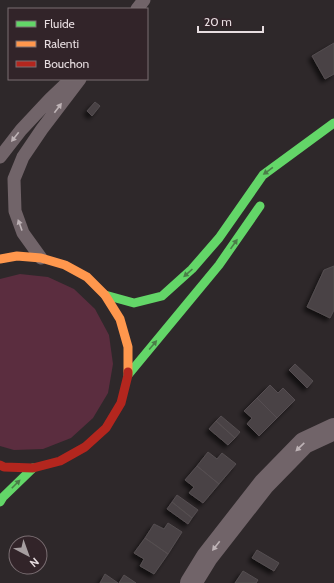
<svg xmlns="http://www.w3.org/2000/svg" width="334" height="583" font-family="Cabin,sans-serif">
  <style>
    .green { fill: #5b2d3f }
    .building { fill: #494345; stroke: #554e51; filter: url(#shadow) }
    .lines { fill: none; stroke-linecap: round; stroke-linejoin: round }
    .lane { stroke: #716469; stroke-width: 13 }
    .street { stroke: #716469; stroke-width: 22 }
    .fast { stroke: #63d668; stroke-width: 9 }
    .slow { stroke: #ff974d; stroke-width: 9 }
    .jam { stroke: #b3261e; stroke-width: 9 }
    .oneway { fill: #beb3b6 }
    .oneway2 { fill: #4a7d48 }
  </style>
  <defs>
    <filter id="shadow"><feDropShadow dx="-3.5" dy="3.5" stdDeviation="2" flood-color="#0009"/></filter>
  </defs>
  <rect width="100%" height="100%" fill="#2e282a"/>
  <path class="green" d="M 20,274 L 48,277 L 74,289 L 95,309 L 109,335 L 113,364 L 108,393 L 93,418 L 71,438 L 43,449 L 14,450 L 0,446 L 0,279 Z"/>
  <path class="building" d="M 334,43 L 334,74 L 325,79 L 312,56 Z
    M 95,102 L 100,106 L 92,116 L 87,111 Z
    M 334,266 L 334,310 L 330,318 L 307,307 L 324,270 Z
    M 295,364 L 313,381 L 307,388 L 289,370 Z
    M 270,385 L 278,393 L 283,388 L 295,400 L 277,418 L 257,398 Z
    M 257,398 L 277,418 L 259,436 L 247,424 L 252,418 L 244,411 Z
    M 221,416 L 240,432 L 235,438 L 216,421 Z
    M 216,421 L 235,438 L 228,445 L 209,429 Z
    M 208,452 L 217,459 L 222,453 L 236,464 L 219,484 L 197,466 Z
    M 197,466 L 219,484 L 203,503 L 189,493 L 194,487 L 185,480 Z
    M 177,495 L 198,510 L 192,518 L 172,502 Z
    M 172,502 L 192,518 L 188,524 L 167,509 Z
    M 168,523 L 182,532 L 168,554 L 145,538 L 154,524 L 164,529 Z
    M 145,538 L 168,554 L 154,574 L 140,566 L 144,559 L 134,553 Z
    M 257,550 L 279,563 L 274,571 L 252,558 Z
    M 243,571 L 258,580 L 256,583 L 235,583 Z
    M 105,574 L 118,583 L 100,583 Z
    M 124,575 L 136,583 L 119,583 Z"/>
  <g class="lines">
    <path class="lane" d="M 137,9 L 144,0
      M 0,157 L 21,130 L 50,99 L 71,79
      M 41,258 L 23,233 L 15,211 L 14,179 L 23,157 L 42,129 L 80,79"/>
    <path class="street" d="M 191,583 L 207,557 L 264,484 L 304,443 L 334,429"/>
    <path class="fast" d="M 105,295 L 134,303 L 162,296 L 192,269 L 219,238 L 263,175 L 334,123
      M 128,375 L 219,265 L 260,206
      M 0,502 L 3,497 L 33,468"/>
    <path class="slow" d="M 0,259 L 17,256 L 41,258 L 65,265 L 87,277 L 105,295 L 120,319 L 128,347 L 128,372"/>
    <path class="jam" d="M 0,465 L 4,467 L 33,468 L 60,461 L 85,447 L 106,428 L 121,403 L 128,375 L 128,372"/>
  </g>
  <defs><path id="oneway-solid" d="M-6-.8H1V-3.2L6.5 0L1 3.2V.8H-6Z"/></defs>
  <g class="oneway">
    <use href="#oneway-solid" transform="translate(58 108) rotate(-53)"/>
    <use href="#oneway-solid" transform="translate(15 137) rotate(128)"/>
    <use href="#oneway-solid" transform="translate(20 225) rotate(-110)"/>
    <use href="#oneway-solid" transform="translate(300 447) rotate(136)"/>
    <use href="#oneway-solid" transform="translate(216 546) rotate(128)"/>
  </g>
  <g class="oneway2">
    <use href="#oneway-solid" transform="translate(268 171) rotate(144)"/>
    <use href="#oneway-solid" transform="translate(234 244) rotate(-55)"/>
    <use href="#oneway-solid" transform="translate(188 273) rotate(138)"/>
    <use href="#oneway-solid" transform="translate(153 345) rotate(-50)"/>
    <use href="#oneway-solid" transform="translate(16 484) rotate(-45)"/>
  </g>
  <rect x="8" y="8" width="140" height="72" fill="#322429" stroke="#7a6e72"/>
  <rect x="16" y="21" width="20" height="6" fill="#63d668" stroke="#7a6e72"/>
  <text x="44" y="28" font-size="12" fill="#e7dde0">Fluide</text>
  <rect x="16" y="41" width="20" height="6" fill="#ff974d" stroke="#7a6e72"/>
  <text x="44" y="48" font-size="12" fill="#e7dde0">Ralenti</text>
  <rect x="16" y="61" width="20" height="6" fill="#b3261e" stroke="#7a6e72"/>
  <text x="44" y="68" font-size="12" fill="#e7dde0">Bouchon</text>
  <g transform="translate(28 555) rotate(139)"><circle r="19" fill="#322429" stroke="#7a6e72"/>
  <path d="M0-3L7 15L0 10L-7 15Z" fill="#a69ea0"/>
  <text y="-6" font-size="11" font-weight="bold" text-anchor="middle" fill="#e7dde0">N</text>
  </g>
  <path d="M198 26v6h65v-6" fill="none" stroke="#e7dde0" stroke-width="2"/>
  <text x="204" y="26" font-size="12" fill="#e7dde0" stroke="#322429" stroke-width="3" paint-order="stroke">20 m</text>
</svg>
